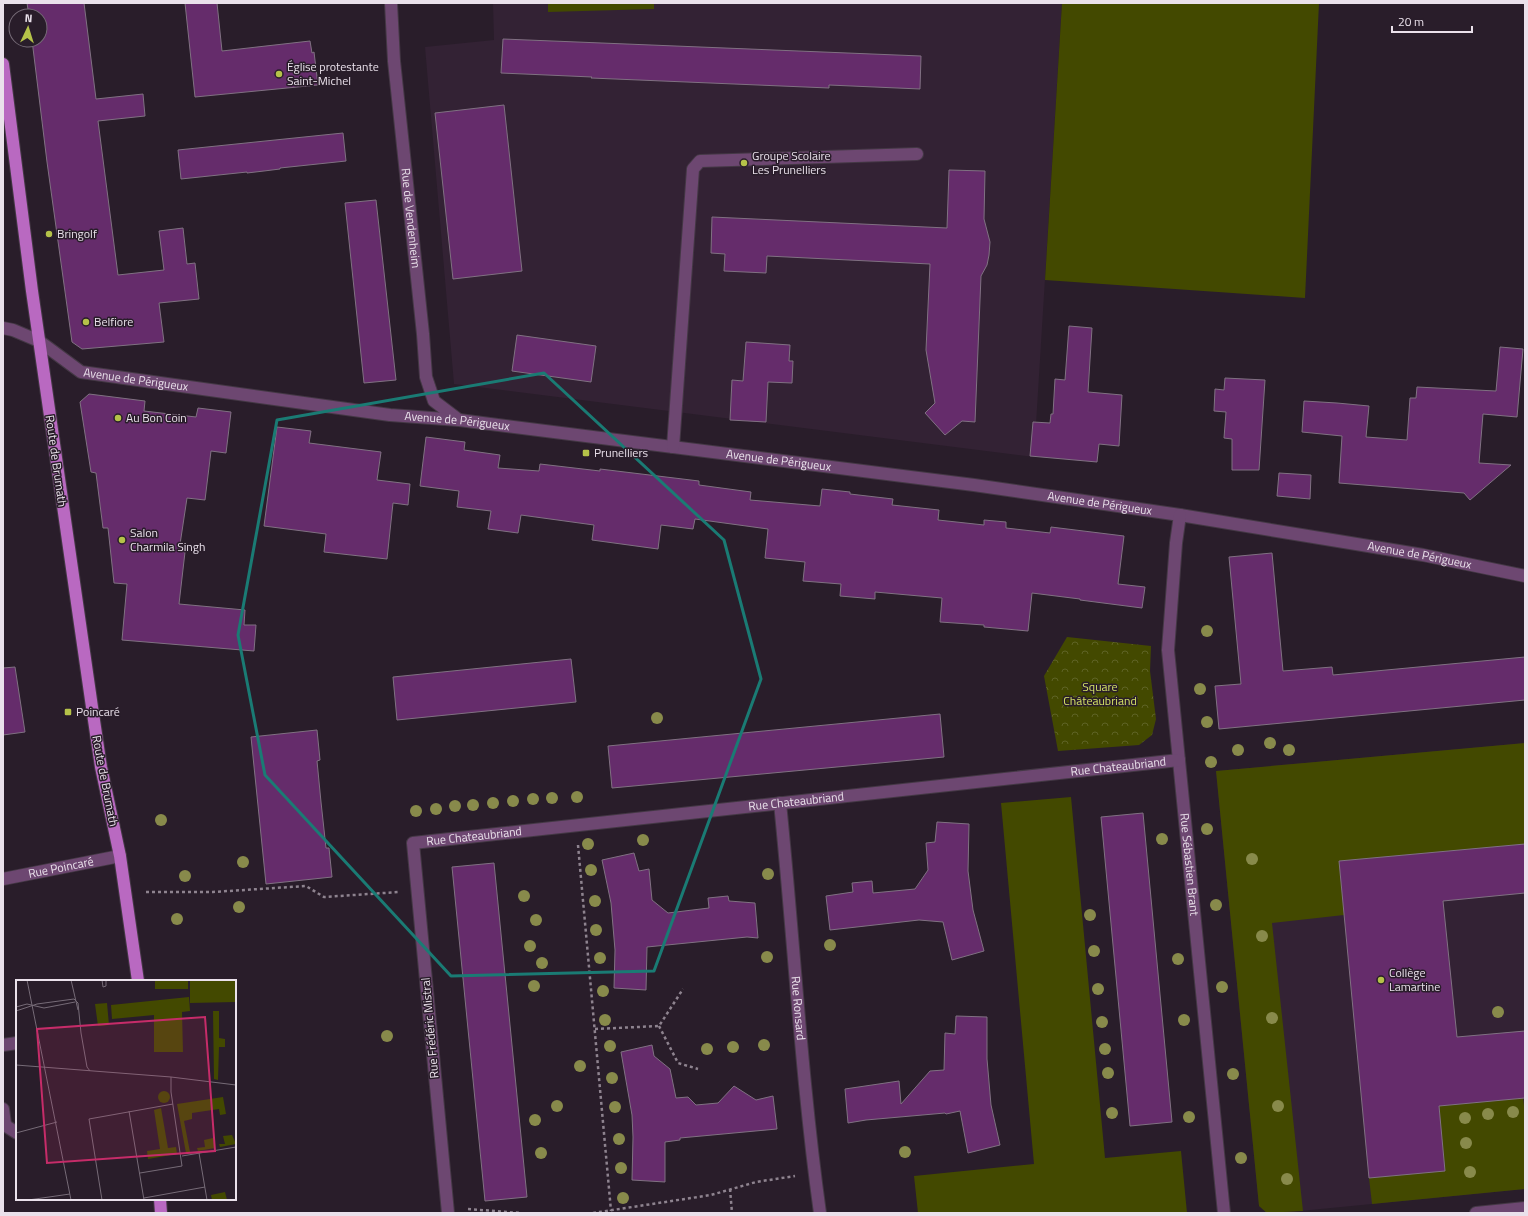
<svg xmlns="http://www.w3.org/2000/svg" width="1528" height="1216" font-family="'Titillium Web',sans-serif">
  <style>
    .built { fill: #332234 }
    .green { fill: #434900 }
    .park { fill: url(#park-crowns) }
    .building { fill: #652c6b; stroke: #807182 }
    .lines { fill: none; stroke-linecap: round; stroke-linejoin: round }
    .minor-casing { stroke: #443845; stroke-width: 14 }
    .major-casing { stroke: #443845; stroke-width: 14 }
    .path { stroke: #8e838f; stroke-width: 2.5; stroke-dasharray: 3 3; stroke-linecap: butt }
    .minor { stroke: #6d4771; stroke-width: 12 }
    .major { stroke: #b969c1; stroke-width: 12 }
    .tree { fill: #888a4b }
    .marked { fill: none; stroke: #1a7b74; stroke-width: 3; stroke-linejoin: round }
    .poi-dot { fill: #b5c249; stroke: #291d2a; stroke-width: 1.5 }
    .labels { text-anchor: middle; stroke-width: 3; stroke-linejoin: round; paint-order: stroke }
    .poi-label { font-size: 12px; fill: #eae1eb; stroke: #291d2a; text-anchor: start }
    .street-label { font-size: 12px; fill: #eae1eb; stroke: #291d2a }
    .park-label { font-size: 12px; fill: #d5e366; stroke: #291d2a }
    .inset-road { fill: none; stroke: #766b77; stroke-width: 1 }
    .view { fill: #c62c69; fill-opacity: 0.15; stroke: #c62c69; stroke-width: 2 }
    .inset-edge { fill: none; stroke: #eae1eb; stroke-width: 2 }
  </style>
  <defs>
    <pattern id="park-crowns" width="20" height="18" patternUnits="userSpaceOnUse"><rect width="20" height="18" fill="#434900"/><path d="M2 6a3 3 0 1 1 6 0M12 15a3 3 0 1 1 6 0" fill="none" stroke="#5e6325"/></pattern>
  </defs>
  <rect width="100%" height="100%" fill="#291d2a"/>
  <path class="built" d="M 493,3 L 1062,3 L 1034,457 L 454,384 L 425,47 L 494,40 Z
    M 1525,743 L 1525,1189 L 1280,1213 L 1267,1213 L 1259,1206 L 1216,771 Z"/>
  <path class="green" d="M 548,3 L 654,3 L 654,9 L 548,12 Z
    M 1062,3 L 1319,3 L 1305,298 L 1045,280 Z
    M 1525,743 L 1525,844 L 1339,861 L 1344,915 L 1272,923 L 1303,1211 L 1267,1213 L 1259,1206 L 1216,771 Z
    M 1071,797 L 1105,1158 L 1181,1151 L 1187,1213 L 918,1213 L 914,1176 L 1034,1164 L 1001,803 Z
    M 1523,1098 L 1525,1113 L 1525,1189 L 1372,1204 L 1369,1178 L 1445,1170 L 1439,1106 Z"/>
  <path class="park" d="M 1067,637 L 1151,646 L 1150,671 L 1156,719 L 1152,735 L 1139,745 L 1058,751 L 1044,676 Z"/>
  <path class="building" d="M 27,3 L 84,3 L 96,99 L 143,94 L 145,116 L 98,121 L 118,275 L 164,270 L 159,231 L 183,228 L 187,264 L 195,263 L 199,299 L 159,303 L 164,342 L 82,349 L 72,342 L 47,162 L 32,40 L 40,40 L 40,16 L 29,16 Z
    M 185,3 L 217,3 L 222,51 L 310,41 L 312,53 L 314,52 L 318,85 L 195,97 Z
    M 503,39 L 921,56 L 920,89 L 829,85 L 829,88 L 591,78 L 592,77 L 501,73 Z
    M 504,105 L 522,271 L 453,279 L 435,113 Z
    M 343,133 L 346,161 L 280,168 L 280,169 L 264,171 L 247,173 L 247,172 L 181,179 L 178,150 Z
    M 949,170 L 985,171 L 984,219 L 990,242 L 989,255 L 987,265 L 981,276 L 975,422 L 962,421 L 945,435 L 925,413 L 935,403 L 926,350 L 930,264 L 767,256 L 766,273 L 724,271 L 725,254 L 711,253 L 712,217 L 947,228 Z
    M 376,200 L 396,380 L 364,383 L 345,203 Z
    M 1069,326 L 1092,328 L 1088,392 L 1122,395 L 1119,446 L 1099,444 L 1097,462 L 1030,456 L 1033,422 L 1050,423 L 1051,414 L 1053,414 L 1055,379 L 1065,380 Z
    M 517,335 L 596,346 L 591,382 L 512,371 Z
    M 746,342 L 790,345 L 789,361 L 793,361 L 792,383 L 768,382 L 766,422 L 730,420 L 732,380 L 743,381 Z
    M 1500,347 L 1523,349 L 1517,417 L 1483,414 L 1479,463 L 1511,465 L 1470,500 L 1464,493 L 1339,483 L 1342,436 L 1302,432 L 1304,401 L 1337,403 L 1369,406 L 1366,437 L 1407,440 L 1410,398 L 1416,398 L 1417,387 L 1496,391 Z
    M 1225,378 L 1265,380 L 1259,470 L 1232,470 L 1232,439 L 1224,438 L 1226,412 L 1214,411 L 1215,389 L 1224,390 Z
    M 89,394 L 145,401 L 144,411 L 196,417 L 198,408 L 231,412 L 226,453 L 211,451 L 205,500 L 187,498 L 179,551 L 185,552 L 179,604 L 245,610 L 244,625 L 256,625 L 254,651 L 122,640 L 127,584 L 114,583 L 108,528 L 103,528 L 96,473 L 91,472 L 80,402 Z
    M 277,427 L 311,431 L 309,443 L 381,452 L 377,480 L 410,484 L 408,505 L 393,503 L 387,559 L 324,552 L 326,534 L 264,526 Z
    M 426,437 L 465,442 L 464,450 L 500,455 L 498,468 L 539,471 L 540,464 L 600,471 L 600,469 L 699,481 L 699,485 L 751,492 L 750,500 L 820,506 L 822,489 L 850,492 L 850,494 L 893,499 L 892,505 L 939,510 L 938,520 L 984,525 L 984,520 L 1006,522 L 1006,528 L 1050,533 L 1051,527 L 1124,536 L 1118,584 L 1145,587 L 1142,608 L 1080,600 L 1080,599 L 1032,593 L 1028,631 L 984,627 L 984,625 L 940,622 L 942,598 L 875,592 L 875,599 L 840,596 L 841,584 L 803,581 L 805,562 L 765,558 L 768,529 L 695,519 L 693,529 L 661,525 L 658,549 L 592,540 L 594,525 L 521,515 L 518,533 L 488,529 L 491,511 L 457,507 L 459,491 L 420,486 Z
    M 1279,473 L 1311,475 L 1310,499 L 1277,496 Z
    M 1272,553 L 1283,671 L 1332,667 L 1333,675 L 1525,657 L 1525,700 L 1219,729 L 1215,686 L 1241,684 L 1229,557 Z
    M 571,659 L 576,702 L 397,720 L 393,677 Z
    M 15,667 L 25,732 L 3,735 L 3,668 Z
    M 940,714 L 944,757 L 612,788 L 608,746 Z
    M 317,730 L 320,760 L 317,761 L 321,802 L 326,848 L 329,848 L 332,877 L 266,884 L 251,737 Z
    M 1143,813 L 1172,1122 L 1130,1126 L 1101,817 Z
    M 937,822 L 969,824 L 968,871 L 973,910 L 984,951 L 952,960 L 943,922 L 919,920 L 830,930 L 826,896 L 853,892 L 852,883 L 872,881 L 873,893 L 915,889 L 928,870 L 926,843 L 935,842 Z
    M 1525,844 L 1525,893 L 1443,901 L 1457,1037 L 1525,1031 L 1525,1098 L 1439,1106 L 1445,1171 L 1369,1178 L 1339,861 Z
    M 634,853 L 639,871 L 649,869 L 652,900 L 668,913 L 709,908 L 708,898 L 728,896 L 729,901 L 755,903 L 758,938 L 747,937 L 647,947 L 646,990 L 614,988 L 615,950 L 611,903 L 602,860 Z
    M 494,863 L 527,1197 L 485,1201 L 452,867 Z
    M 956,1016 L 987,1017 L 987,1059 L 991,1105 L 1000,1145 L 968,1153 L 960,1111 L 946,1114 L 945,1113 L 866,1120 L 848,1123 L 845,1089 L 899,1081 L 901,1104 L 930,1071 L 944,1070 L 945,1033 L 955,1034 Z
    M 652,1045 L 654,1056 L 670,1069 L 676,1098 L 688,1097 L 696,1105 L 718,1103 L 734,1086 L 756,1100 L 773,1096 L 777,1129 L 680,1138 L 680,1140 L 665,1142 L 665,1182 L 632,1180 L 633,1137 L 632,1115 L 621,1052 Z"/>
  <g class="lines">
    <g class="minor-casing">
      <g id="minor">
        <path id="s1" d="M 391,3 L 394,61 L 423,334 L 426,377 L 434,401 L 459,420"/>
        <path id="s2" d="M 3,328 L 13,330 L 39,341 L 81,372 L 390,415 L 459,420 L 974,485 L 1180,515 L 1332,540 L 1423,555 L 1525,576"/>
        <path d="M 673,447 L 693,169 L 700,161 L 917,154"/>
        <path id="s3" d="M 1180,515 L 1176,543 L 1168,650 L 1224,1213"/>
        <path id="s4" d="M 780,803 C 794,940 801,1077 820,1213"/>
        <path id="s5" d="M 3,879 L 120,856"/>
        <path d="M 3,1045 L 17,1043"/>
        <path d="M 3,1109 L 5,1124"/>
        <path d="M 3,1124 L 17,1133"/>
        <path id="s6" d="M 448,1213 L 413,843 L 1179,760"/>
        <path d="M 1476,1213 L 1525,1208"/>
      </g>
    </g>
    <g class="major-casing">
      <path id="major" d="M 3,64 L 32,291 L 92,707 L 101,767 L 120,856 L 138,981
        M 160,1199 L 161,1213"/>
    </g>
    <path class="path" d="M 578,845 L 611,1211
      M 146,892 L 213,892 L 306,886 L 324,897 L 399,892
      M 659,1026 L 678,1063 L 698,1069
      M 595,1029 L 659,1026 L 683,989
      M 730,1189 L 732,1213
      M 468,1209 L 521,1213
      M 593,1213 L 711,1195 L 756,1182 L 795,1176"/>
    <use href="#minor" class="minor"/>
    <use href="#major" class="major"/>
  </g>
  <g class="tree">
    <circle cx="1207" cy="631" r="6"/>
    <circle cx="1200" cy="689" r="6"/>
    <circle cx="657" cy="718" r="6"/>
    <circle cx="1207" cy="722" r="6"/>
    <circle cx="1270" cy="743" r="6"/>
    <circle cx="1238" cy="750" r="6"/>
    <circle cx="1289" cy="750" r="6"/>
    <circle cx="1211" cy="762" r="6"/>
    <circle cx="577" cy="797" r="6"/>
    <circle cx="552" cy="798" r="6"/>
    <circle cx="533" cy="799" r="6"/>
    <circle cx="513" cy="801" r="6"/>
    <circle cx="493" cy="803" r="6"/>
    <circle cx="473" cy="805" r="6"/>
    <circle cx="455" cy="806" r="6"/>
    <circle cx="436" cy="809" r="6"/>
    <circle cx="416" cy="811" r="6"/>
    <circle cx="161" cy="820" r="6"/>
    <circle cx="1207" cy="829" r="6"/>
    <circle cx="1162" cy="839" r="6"/>
    <circle cx="643" cy="840" r="6"/>
    <circle cx="588" cy="844" r="6"/>
    <circle cx="1252" cy="859" r="6"/>
    <circle cx="243" cy="862" r="6"/>
    <circle cx="591" cy="870" r="6"/>
    <circle cx="768" cy="874" r="6"/>
    <circle cx="185" cy="876" r="6"/>
    <circle cx="524" cy="896" r="6"/>
    <circle cx="595" cy="901" r="6"/>
    <circle cx="1216" cy="905" r="6"/>
    <circle cx="239" cy="907" r="6"/>
    <circle cx="1090" cy="915" r="6"/>
    <circle cx="177" cy="919" r="6"/>
    <circle cx="536" cy="920" r="6"/>
    <circle cx="596" cy="930" r="6"/>
    <circle cx="1262" cy="936" r="6"/>
    <circle cx="830" cy="945" r="6"/>
    <circle cx="530" cy="946" r="6"/>
    <circle cx="1094" cy="951" r="6"/>
    <circle cx="767" cy="957" r="6"/>
    <circle cx="600" cy="958" r="6"/>
    <circle cx="1178" cy="959" r="6"/>
    <circle cx="542" cy="963" r="6"/>
    <circle cx="534" cy="986" r="6"/>
    <circle cx="1222" cy="987" r="6"/>
    <circle cx="1098" cy="989" r="6"/>
    <circle cx="603" cy="991" r="6"/>
    <circle cx="1498" cy="1012" r="6"/>
    <circle cx="1272" cy="1018" r="6"/>
    <circle cx="605" cy="1020" r="6"/>
    <circle cx="1184" cy="1020" r="6"/>
    <circle cx="1102" cy="1022" r="6"/>
    <circle cx="387" cy="1036" r="6"/>
    <circle cx="764" cy="1045" r="6"/>
    <circle cx="610" cy="1046" r="6"/>
    <circle cx="733" cy="1047" r="6"/>
    <circle cx="707" cy="1049" r="6"/>
    <circle cx="1105" cy="1049" r="6"/>
    <circle cx="580" cy="1066" r="6"/>
    <circle cx="1108" cy="1073" r="6"/>
    <circle cx="1233" cy="1074" r="6"/>
    <circle cx="612" cy="1078" r="6"/>
    <circle cx="557" cy="1106" r="6"/>
    <circle cx="1278" cy="1106" r="6"/>
    <circle cx="615" cy="1107" r="6"/>
    <circle cx="1513" cy="1112" r="6"/>
    <circle cx="1112" cy="1113" r="6"/>
    <circle cx="1488" cy="1114" r="6"/>
    <circle cx="1189" cy="1117" r="6"/>
    <circle cx="1465" cy="1118" r="6"/>
    <circle cx="535" cy="1120" r="6"/>
    <circle cx="619" cy="1139" r="6"/>
    <circle cx="1466" cy="1143" r="6"/>
    <circle cx="905" cy="1152" r="6"/>
    <circle cx="541" cy="1153" r="6"/>
    <circle cx="1241" cy="1158" r="6"/>
    <circle cx="621" cy="1168" r="6"/>
    <circle cx="1470" cy="1172" r="6"/>
    <circle cx="1287" cy="1179" r="6"/>
    <circle cx="623" cy="1198" r="6"/>
  </g>
  <path class="marked" d="M 544,373 L 724,540 L 761,679 L 654,971 L 451,976 L 265,775 L 238,635 L 277,420 Z"/>
  <g class="poi-dot">
    <circle cx="279" cy="74" r="4"/>
    <circle cx="744" cy="163" r="4"/>
    <circle cx="49" cy="234" r="4"/>
    <circle cx="86" cy="322" r="4"/>
    <circle cx="118" cy="418" r="4"/>
    <rect x="582" y="449" width="8" height="8" rx="2"/>
    <circle cx="122" cy="540" r="4"/>
    <rect x="64" y="708" width="8" height="8" rx="2"/>
    <circle cx="1381" cy="980" r="4"/>
  </g>
  <g class="labels">
    <g class="poi-label">
      <text x="287" y="71">Église protestante<tspan x="287" dy="14">Saint-Michel</tspan></text>
      <text x="752" y="160">Groupe Scolaire<tspan x="752" dy="14">Les Prunelliers</tspan></text>
      <text x="57" y="238">Bringolf</text>
      <text x="94" y="326">Belfiore</text>
      <text x="126" y="422">Au Bon Coin</text>
      <text x="594" y="457">Prunelliers</text>
      <text x="130" y="537">Salon<tspan x="130" dy="14">Charmila Singh</tspan></text>
      <text x="76" y="716">Poincaré</text>
      <text x="1389" y="977">Collège<tspan x="1389" dy="14">Lamartine</tspan></text>
    </g>
    <g class="street-label">
      <text dy="4" stroke="none"><textPath href="#s1" startOffset="216">Rue de Vendenheim</textPath></text>
      <text dy="4" stroke="none"><textPath href="#s2" startOffset="146">Avenue de Périgueux</textPath></text>
      <text dy="4" stroke="none"><textPath href="#s2" startOffset="470">Avenue de Périgueux</textPath></text>
      <text dy="4" stroke="none"><textPath href="#s2" startOffset="794">Avenue de Périgueux</textPath></text>
      <text transform="translate(56 461) rotate(82)" y="4">Route de Brumath</text>
      <text dy="4" stroke="none"><textPath href="#s2" startOffset="1118">Avenue de Périgueux</textPath></text>
      <text dy="4" stroke="none"><textPath href="#s2" startOffset="1442">Avenue de Périgueux</textPath></text>
      <text dy="4" stroke="none"><textPath href="#s6" startOffset="1081">Rue Chateaubriand</textPath></text>
      <text transform="translate(105 781) rotate(79)" y="4">Route de Brumath</text>
      <text dy="4" stroke="none"><textPath href="#s6" startOffset="757">Rue Chateaubriand</textPath></text>
      <text dy="4" stroke="none"><textPath href="#s6" startOffset="433">Rue Chateaubriand</textPath></text>
      <text dy="4" stroke="none"><textPath href="#s3" startOffset="351">Rue Sébastien Brant</textPath></text>
      <text dy="4" stroke="none"><textPath href="#s5" startOffset="59">Rue Poincaré</textPath></text>
      <text dy="4" stroke="none"><textPath href="#s4" startOffset="206">Rue Ronsard</textPath></text>
      <text transform="translate(430 1028) rotate(-95)" y="4">Rue Frédéric Mistral</text>
    </g>
    <g class="park-label">
      <text x="1100" y="691">Square<tspan x="1100" dy="14">Châteaubriand</tspan></text>
    </g>
  </g>
  <g transform="translate(16 980)">
    <rect width="220" height="220" fill="#291d2a"/>
    <path d="M 139,0 L 172,0 L 172,9 L 139,9 ZM 174,0 L 220,0 L 220,22 L 174,23 ZM 173,17 L 174,31 L 166,32 L 167,72 L 138,72 L 138,35 L 96,39 L 95,25 ZM 91,23 L 93,45 L 82,46 L 79,24 ZM 197,31 L 203,31 L 203,58 L 209,59 L 209,67 L 203,67 L 202,100 L 198,99 ZM 207,117 L 210,134 L 204,135 L 203,129 L 176,133 L 176,139 L 168,141 L 174,172 L 170,173 L 161,124 ZM 145,128 L 152,168 L 160,167 L 161,174 L 132,179 L 131,171 L 144,169 L 138,130 ZM 216,155 L 220,164 L 204,167 L 203,164 L 209,164 L 207,156 ZM 197,158 L 199,168 L 182,171 L 181,168 L 189,167 L 188,160 ZM 209,212 L 211,220 L 196,220 L 195,215 Z" fill="#434900"/>
    <path d="M142 117a6 6 0 1 1 12 0a6 6 0 1 1-12 0Z" fill="#434900"/>
    <path class="inset-road" d="M 11,0 L 55,220M 55,0 L 62,30M 86,0 L 87,7 L 90,6 L 90,0M 58,19 L 62,23 L 65,53 L 71,87 L 74,91M 0,27 L 11,24 L 28,28 L 59,22M 0,31 L 21,24 L 58,19M 0,85 L 155,97 L 220,105M 113,131 L 128,220M 0,153 L 41,142M 183,173 L 191,220M 166,176 L 220,167M 124,193 L 166,186 L 155,112 L 155,97M 128,218 L 189,207M 12,220 L 54,214M 86,220 L 73,139 L 157,124"/>
    <path class="view" d="M 189,37 L 199,171 L 31,183 L 21,49 Z"/>
    <rect width="220" height="220" class="inset-edge"/>
  </g>
  <rect width="1528" height="1216" fill="none" stroke="#eae1eb" stroke-width="8"/>
  <g transform="translate(28 28) rotate(4)"><circle r="19" fill="#291d2a" stroke="#766b77"/>
  <path d="M0-3L7 15L0 10L-7 15Z" fill="#b5c249"/>
  <text y="-6" font-size="11" font-weight="bold" text-anchor="middle" fill="#eae1eb">N</text>
  </g>
  <path d="M1392 26v6h80v-6" fill="none" stroke="#eae1eb" stroke-width="2"/>
  <text x="1398" y="26" font-size="12" fill="#eae1eb" stroke="#291d2a" stroke-width="3" paint-order="stroke">20 m</text>
</svg>
